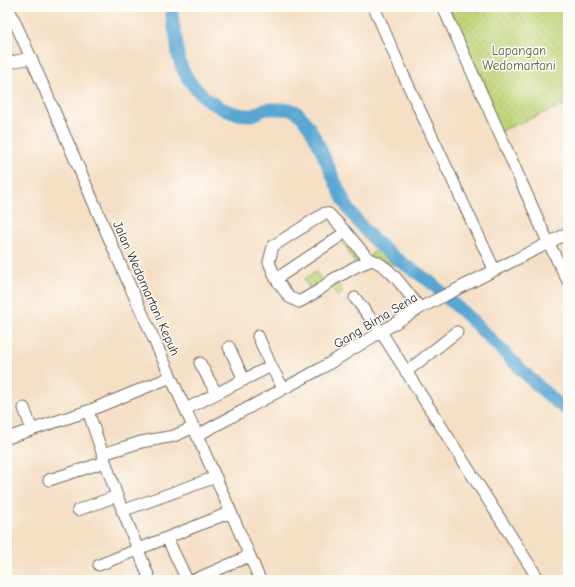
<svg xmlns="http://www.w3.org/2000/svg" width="575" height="587" font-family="'Comic Neue',sans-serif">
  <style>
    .grass { fill: url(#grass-dots); stroke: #768052 }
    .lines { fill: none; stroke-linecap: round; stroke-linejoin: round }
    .river { stroke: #58a6d2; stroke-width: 13 }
    .minor-casing { stroke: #726a61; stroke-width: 13 }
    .minor { stroke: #fff; stroke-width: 11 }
    .labels { text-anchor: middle; stroke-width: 3; stroke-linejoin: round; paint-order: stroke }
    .park-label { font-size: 13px; fill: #585e42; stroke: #fdfcf7 }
    .street-label { font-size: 13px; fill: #2b2b2b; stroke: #fdfcf7 }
  </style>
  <defs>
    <pattern id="grass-dots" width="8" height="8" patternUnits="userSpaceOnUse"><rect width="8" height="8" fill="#c0d478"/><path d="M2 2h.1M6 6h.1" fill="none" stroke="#a5b668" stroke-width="1.8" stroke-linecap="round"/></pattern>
  </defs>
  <rect width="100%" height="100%" fill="#fdfcf7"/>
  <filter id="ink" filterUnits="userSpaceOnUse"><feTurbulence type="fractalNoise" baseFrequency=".025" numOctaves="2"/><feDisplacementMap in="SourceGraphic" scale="8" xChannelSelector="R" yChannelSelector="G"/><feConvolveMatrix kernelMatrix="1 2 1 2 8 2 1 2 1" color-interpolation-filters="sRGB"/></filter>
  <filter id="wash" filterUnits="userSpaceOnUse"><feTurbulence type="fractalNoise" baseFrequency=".012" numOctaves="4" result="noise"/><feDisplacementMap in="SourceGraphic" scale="16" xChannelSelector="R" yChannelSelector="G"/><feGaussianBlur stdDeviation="0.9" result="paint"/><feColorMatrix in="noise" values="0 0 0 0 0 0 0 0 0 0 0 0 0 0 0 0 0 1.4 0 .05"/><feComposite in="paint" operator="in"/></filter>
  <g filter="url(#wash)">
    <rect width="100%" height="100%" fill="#f5dfc5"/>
    <path class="grass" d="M 448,7 L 568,7 L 568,103 L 498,132 Z
      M 346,235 L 367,258 L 356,265 L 341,238 Z
      M 379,248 L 395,263 L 378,271 L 368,257 Z
      M 316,272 L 325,285 L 313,293 L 304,279 Z
      M 336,278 L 343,293 L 337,296 L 329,283 Z"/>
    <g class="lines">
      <path class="river" d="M 172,7 C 171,18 174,26 176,37 C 177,43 177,49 178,55 C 184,85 217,115 249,115 C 254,116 258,112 263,110 C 268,108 291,109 295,111 C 316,124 334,188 350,211 C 364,231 384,251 404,264 C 418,274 431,280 442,294
        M 449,300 C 491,335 524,378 568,411"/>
    </g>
  </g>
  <g filter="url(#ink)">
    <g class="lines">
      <g class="minor-casing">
        <path id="minor" d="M 8,7 C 50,98 88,191 129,284 C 173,382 218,480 260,580
          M 374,7 L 403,74 L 494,269
          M 443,7 L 548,242 L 568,281
          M 7,63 L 31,58
          M 346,232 L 329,214 L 325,213 L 273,246 L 269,262 L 276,279 L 289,297 L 299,302 L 318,291 L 332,280 L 357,266 L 372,260 C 392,267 406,292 420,308
          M 276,279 L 346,232 L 369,260
          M 355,298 L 381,332 L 539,580
          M 229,347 L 244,380
          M 200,363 L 216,393
          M 271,366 L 283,388
          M 406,372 L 457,332
          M 24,408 L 32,430
          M 186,409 L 271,366 L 258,336
          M 88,411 L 117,496 L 150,580
          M 198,435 L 320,369 L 420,308 L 568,233
          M 7,438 L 88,411 L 171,377
          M 103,454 L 141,442 L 174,436 L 194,427
          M 49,480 L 105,462
          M 78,510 L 117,496
          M 122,511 L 216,477
          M 167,538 L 187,580
          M 99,565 L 231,512
          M 194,580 L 249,556"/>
      </g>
      <use href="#minor" class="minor"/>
    </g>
  </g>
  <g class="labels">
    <g class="park-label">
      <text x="519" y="55">Lapangan<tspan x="519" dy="15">Wedomartani</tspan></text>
    </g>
    <g class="street-label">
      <text transform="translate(147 288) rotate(66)" y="5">Jalan Wedomartani Kepuh</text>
      <text transform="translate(375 320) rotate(-31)" y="5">Gang Bima Sena</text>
    </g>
  </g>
  <rect width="575" height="587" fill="none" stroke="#fdfcf7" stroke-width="24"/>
</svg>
